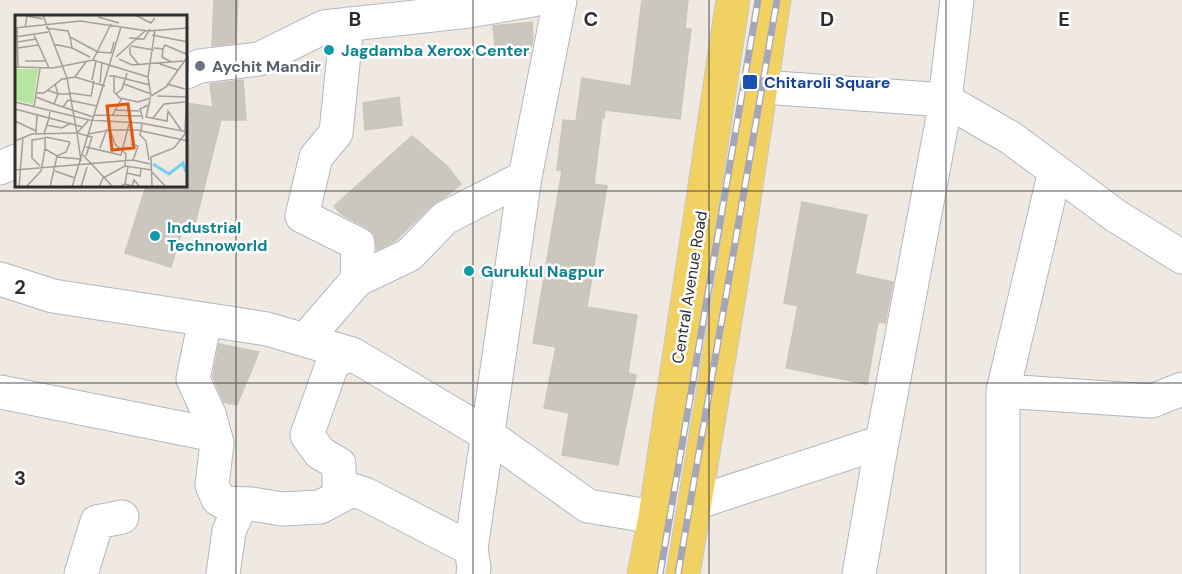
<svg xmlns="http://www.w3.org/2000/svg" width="1182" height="574" font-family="'DM Sans',sans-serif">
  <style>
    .building { fill: #cbc7bf; stroke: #cbc5ba; stroke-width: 1.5 }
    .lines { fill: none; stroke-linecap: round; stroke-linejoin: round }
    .minor-casing { stroke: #b4b7c1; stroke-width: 35 }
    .primary-casing { stroke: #c9c9c9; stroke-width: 35 }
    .minor { stroke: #fff; stroke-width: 33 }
    .primary { stroke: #f2d163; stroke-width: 33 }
    .rail-casing { stroke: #a3a6b8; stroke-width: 7 }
    .rail { stroke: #fff; stroke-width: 4.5; stroke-dasharray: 14; stroke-linecap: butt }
    .grid { fill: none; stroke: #2e2e2e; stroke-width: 1.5; stroke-opacity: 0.55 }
    .culture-dot { fill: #0f9aa8; stroke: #fff; stroke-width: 2 }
    .worship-dot { fill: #6b7280; stroke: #fff; stroke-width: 2 }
    .transit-dot { fill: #1a4fb4; stroke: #fff; stroke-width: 2 }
    .labels { text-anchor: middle; stroke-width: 5; stroke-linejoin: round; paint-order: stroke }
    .culture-label { font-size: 16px; font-weight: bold; fill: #0d838f; stroke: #fff; text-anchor: start }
    .worship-label { font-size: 16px; font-weight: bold; fill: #5b616d; stroke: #fff; text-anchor: start }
    .transit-label { font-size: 16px; font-weight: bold; fill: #164399; stroke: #fff; text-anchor: start }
    .street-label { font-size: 16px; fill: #2e2e2e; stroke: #fff }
    .inset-river { fill: none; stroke: #75cff0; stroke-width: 3 }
    .inset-road { fill: none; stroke: #a29e99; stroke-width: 1.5 }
    .view { fill: #df570e; fill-opacity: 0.15; stroke: #df570e; stroke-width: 3 }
    .inset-edge { fill: none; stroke: #2e2e2e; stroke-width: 3 }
    .grid-label { font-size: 20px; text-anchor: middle; font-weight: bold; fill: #2e2e2e; stroke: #fff; stroke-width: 5; stroke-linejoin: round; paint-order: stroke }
  </style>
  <rect width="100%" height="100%" fill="#efe9e1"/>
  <path class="building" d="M 214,0 L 238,0 L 236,43 L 212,46 Z
    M 642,0 L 688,0 L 685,29 L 691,29 L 680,119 L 605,110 L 604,118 L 602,118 L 594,184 L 607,186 L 587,307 L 637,315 L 628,373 L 636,375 L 618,465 L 562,455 L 569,413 L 544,408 L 556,347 L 533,343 L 562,171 L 557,170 L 563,120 L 576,121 L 582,78 L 631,86 Z
    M 532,22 L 533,39 L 530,53 L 496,56 L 493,26 Z
    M 243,80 L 246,120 L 221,120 L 195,224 L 186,223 L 186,217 L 171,267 L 125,253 L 146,186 L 186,186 L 186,103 L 213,107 L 210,84 Z
    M 399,97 L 402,125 L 365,130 L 363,103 Z
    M 412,136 L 447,166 L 461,184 L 448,195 L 432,205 L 395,241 L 377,250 L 374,234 L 366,227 L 341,214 L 334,206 Z
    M 802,202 L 867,215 L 855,274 L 893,282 L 885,323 L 878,322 L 867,384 L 786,368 L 798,306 L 784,303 Z
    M 219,344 L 259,352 L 237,405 L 224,402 L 213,377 Z"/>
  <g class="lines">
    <g class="minor-casing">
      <path id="minor" d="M 347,24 L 336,133 L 316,157 L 302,216 L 358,244 L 357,280
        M 186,72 L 200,66 L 259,59 L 324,27 L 469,11 L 533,0
        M 761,87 L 945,100 L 1011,138 L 1116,216 L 1182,257
        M 0,168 L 16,161
        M 0,279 L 53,296 L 267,329 L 352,354 L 488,435 L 588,506 L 655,517
        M 205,320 L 193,379 L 209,414 L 217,443 L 212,485 L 218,499 L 225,503 L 252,504 L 282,509 L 320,507 L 352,490 L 365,494 L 471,549
        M 305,340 L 357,280 L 409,255 L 445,218 L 525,177
        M 1003,391 L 1152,401 L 1182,389
        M 0,392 L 215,435
        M 339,496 L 339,464 L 320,453 L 307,435 L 333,362 L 352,354
        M 695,503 L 882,442
        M 81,574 L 97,522 L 122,517
        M 223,574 L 229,531 L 241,504
        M 473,574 L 474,567 L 471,549 L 525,177 L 560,0
        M 859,574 L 882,442 L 943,117 L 957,0
        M 1003,574 L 1003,391 L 1055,171"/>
    </g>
    <g class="primary-casing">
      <path id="primary" d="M 644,574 L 655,517 L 733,0
        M 683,574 L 733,272 L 774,0"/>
    </g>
    <use href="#minor" class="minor"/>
    <use href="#primary" class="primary"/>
    <g class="rail-casing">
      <path id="rail" d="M 660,574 L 758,0
        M 678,574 L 777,0"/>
    </g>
    <use href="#rail" class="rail"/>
  </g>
  <path class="grid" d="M 236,0 L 236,574M 473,0 L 473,574M 709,0 L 709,574M 946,0 L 946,574M 0,191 L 1182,191M 0,383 L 1182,383"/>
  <g class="culture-dot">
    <circle cx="329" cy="50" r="6"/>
    <circle cx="155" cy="236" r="6"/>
    <circle cx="469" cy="271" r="6"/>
  </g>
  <circle class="worship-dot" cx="200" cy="66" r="6"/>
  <rect class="transit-dot" x="742" y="74" width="16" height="16" rx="3"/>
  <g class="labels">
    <g class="culture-label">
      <text x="341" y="56">Jagdamba Xerox Center</text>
      <text x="167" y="233">Industrial<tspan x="167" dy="18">Technoworld</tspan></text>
      <text x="481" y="277">Gurukul Nagpur</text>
    </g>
    <g class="worship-label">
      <text x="212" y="72">Aychit Mandir</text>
    </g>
    <g class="transit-label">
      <text x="764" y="88">Chitaroli Square</text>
    </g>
    <g class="street-label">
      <text transform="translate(689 287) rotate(-81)" y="6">Central Avenue Road</text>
    </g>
  </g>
  <g transform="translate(15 15)">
    <rect width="172" height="172" fill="#efe9e1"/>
    <path d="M 0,54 L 23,54 L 18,89 L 0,85 Z" fill="#b6e59e"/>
    <path class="inset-river" d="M 138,149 L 154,159 L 168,148 L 171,157"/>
    <path class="inset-road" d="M 28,0 L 52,63 L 62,118M 120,0 L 136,8 L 140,3M 83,2 L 104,8M 0,13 L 65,6 L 133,16 L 173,13M 2,13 L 3,52M 10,13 L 12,1 L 28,4M 31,13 L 53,16 L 55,22 L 83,37M 140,15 L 133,62 L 136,81 L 151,72 L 171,44M 19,20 L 34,53M 137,20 L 173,27M 0,22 L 33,17M 55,22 L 57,33 L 75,42M 114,23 L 129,24 L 135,14M 3,27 L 21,24M 38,29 L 57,33M 116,31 L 139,35M 115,32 L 115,39 L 124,50M 3,33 L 23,30M 139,33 L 148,34 L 147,42 L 156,47M 148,34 L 150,30 L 171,39M 82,37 L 96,38 L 99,27M 101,42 L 130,16M 104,44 L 117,50 L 168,46M 78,45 L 96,9M 10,46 L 31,46M 145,49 L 163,55M 0,52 L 38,53 L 78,45 L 133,62M 94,61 L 99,61 L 99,77 L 105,83 L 123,87 L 136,83M 99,61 L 135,70M 60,62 L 71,47M 77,65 L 81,46M 85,68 L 87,47M 109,69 L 136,79M 152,69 L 170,74M 32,75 L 43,79 L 40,69M 21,78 L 29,78 L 47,64 L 60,62 L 90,71M 55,78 L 76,81 L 79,66M 101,79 L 107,74 L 112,58M 142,81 L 172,82M 21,82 L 39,89 L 43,79 L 55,79M 135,85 L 131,102 L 152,106 L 153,96 L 166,115M 0,87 L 74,105 L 126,108 L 173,117M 39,89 L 78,102M 19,92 L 25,53M 48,92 L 53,85 L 82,91M 0,94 L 34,103 L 35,97M 99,95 L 124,96M 79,100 L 126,101M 97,101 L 107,83M 138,103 L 149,89 L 170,87M 128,104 L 125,94 L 134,90M 0,106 L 21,116M 127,109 L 125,120 L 131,126 L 134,145M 31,110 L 47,113 L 56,108M 95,115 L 122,115 L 173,126M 21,118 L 22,100M 62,118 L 77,122 L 71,141M 29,119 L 34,103 L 68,112M 73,119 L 95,115 L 100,129 L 111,139 L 110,151 L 88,163 L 84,172M 30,122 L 55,127M 17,124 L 17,143 L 25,151M 0,126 L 17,119 L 61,118M 116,129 L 123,131 L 118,145M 71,132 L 106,140 L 114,109M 85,133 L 92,114M 30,134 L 42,141 L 51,137 L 55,127M 68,140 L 98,172M 42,142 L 65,144M 66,146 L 62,118 L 73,106M 110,151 L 137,155M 0,155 L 118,145 L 135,149M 40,156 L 60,163M 137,157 L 151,172M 112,158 L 125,161 L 126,154M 110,169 L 117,171 L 119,165 L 125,172M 4,172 L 8,122M 11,172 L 26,156 L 30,134 L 30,123 L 17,125M 35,172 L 42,141M 57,172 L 106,12M 66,172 L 72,152M 104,172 L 110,169 L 113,151M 137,172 L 136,142 L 159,133 L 170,119 L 173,41"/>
    <path class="view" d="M 113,89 L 119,133 L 97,135 L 92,91 Z"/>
    <rect width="172" height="172" class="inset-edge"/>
  </g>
  <g class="grid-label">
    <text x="355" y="26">B</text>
    <text x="591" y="26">C</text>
    <text x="827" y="26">D</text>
    <text x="1064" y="26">E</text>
    <text x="20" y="294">2</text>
    <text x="20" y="485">3</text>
  </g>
</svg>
